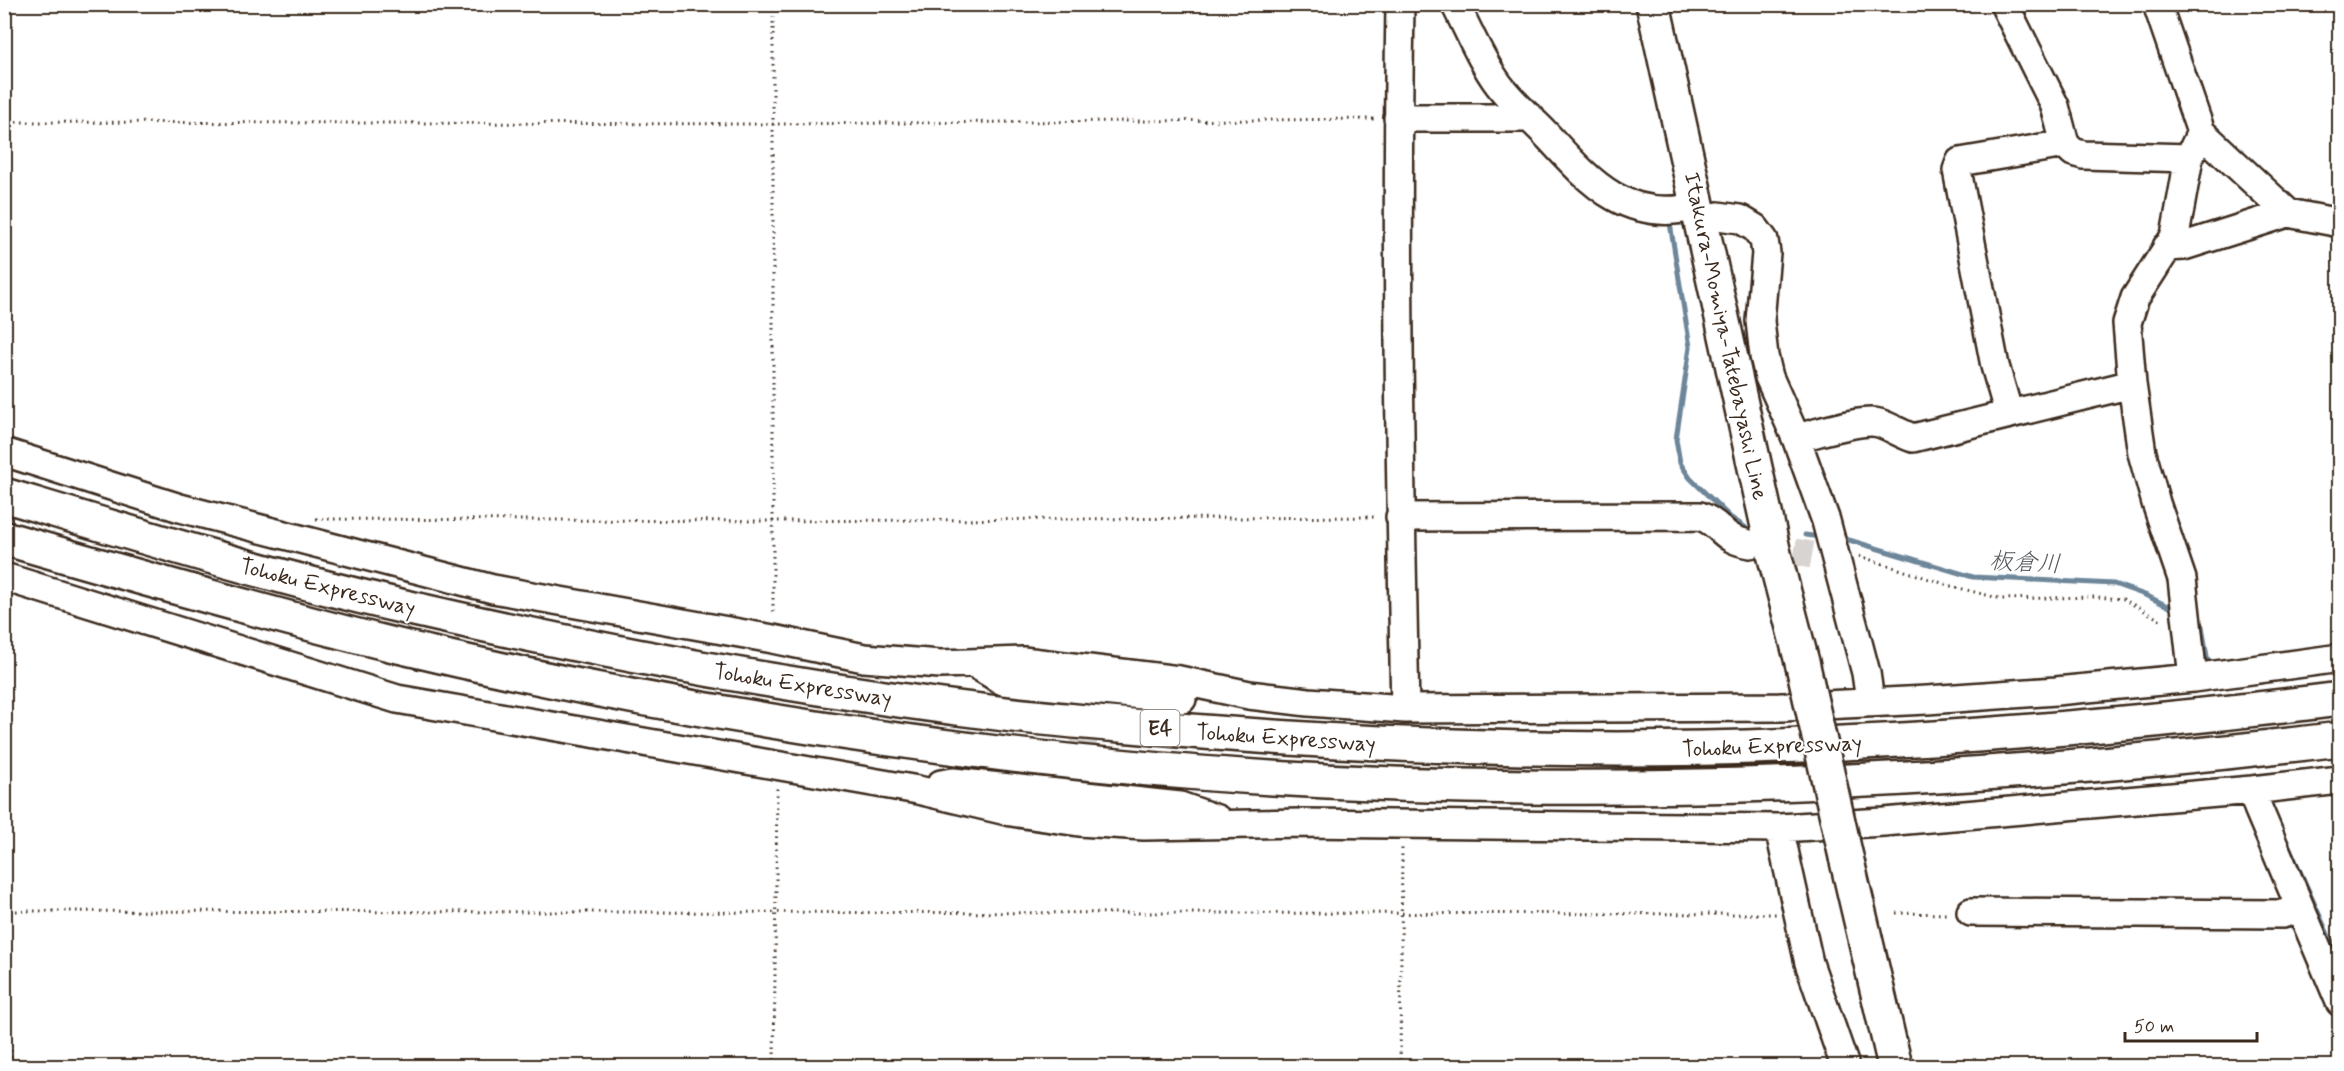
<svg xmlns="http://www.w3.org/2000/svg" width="2344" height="1071" font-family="Mynerve,'Klee One',sans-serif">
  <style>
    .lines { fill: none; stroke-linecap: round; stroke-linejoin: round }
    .stream { stroke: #6d8699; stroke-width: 5 }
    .minor-tunnel { stroke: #d8d4d2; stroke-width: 27; stroke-dasharray: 27 14; stroke-linecap: butt }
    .minor-casing { stroke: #3b2a1e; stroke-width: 32 }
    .major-casing { stroke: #3b2a1e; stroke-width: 38 }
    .highway-casing { stroke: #3b2a1e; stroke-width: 38 }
    .path { stroke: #3b2a1e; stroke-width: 3; stroke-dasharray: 1.5 4.5; stroke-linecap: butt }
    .minor { stroke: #fff; stroke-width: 27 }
    .major { stroke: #fff; stroke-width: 33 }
    .highway { stroke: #fff; stroke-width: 33 }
    .major-bridge-casing { stroke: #3b2a1e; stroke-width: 38; stroke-linecap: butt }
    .major-bridge { stroke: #fff; stroke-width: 33 }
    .labels { text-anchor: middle; stroke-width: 4.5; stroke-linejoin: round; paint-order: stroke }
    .shield { fill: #fff; stroke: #766a62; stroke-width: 1.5 }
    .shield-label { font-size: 21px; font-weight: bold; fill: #3b2a1e }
    .street-label { font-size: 22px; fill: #3b2a1e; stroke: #fff }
    .water-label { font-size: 24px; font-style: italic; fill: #54585c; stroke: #fff }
  </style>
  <rect width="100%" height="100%" fill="#fff"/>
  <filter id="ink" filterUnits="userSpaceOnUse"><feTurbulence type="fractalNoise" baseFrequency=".0167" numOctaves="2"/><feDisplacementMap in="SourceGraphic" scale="12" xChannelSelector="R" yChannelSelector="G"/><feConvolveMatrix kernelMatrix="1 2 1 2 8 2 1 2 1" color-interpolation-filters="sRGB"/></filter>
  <g filter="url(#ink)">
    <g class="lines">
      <path class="stream" d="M 1670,223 L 1690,347 L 1676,439 L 1680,463 L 1690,478 L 1730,517 L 1745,527
        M 1805,535 L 1821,537
        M 1840,539 L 1849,540 L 1973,577 L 2114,584 L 2145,595 L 2176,610
        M 2197,623 L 2202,626 L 2208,663
        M 2288,844 L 2330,939 L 2340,950"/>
      <path class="minor-tunnel" d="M 1754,545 L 1812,555
        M 1078,796 L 1088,702"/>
      <g class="minor-casing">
        <path id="minor" d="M 1400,4 C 1396,239 1400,474 1405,709
          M 1455,4 C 1469,31 1481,61 1499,85 C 1512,102 1529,117 1544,132 C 1589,181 1625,225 1699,206
          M 2004,4 L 2055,106 L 2065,144 L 2073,152 L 2083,155 L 2189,158
          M 2157,4 L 2201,132 L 2288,213
          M 1398,118 L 1531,118
          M 1702,220 L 1718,216 L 1740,219 L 1755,228 L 1764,240 L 1766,253 L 1760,321 L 1764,356 L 1769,377 L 1796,438 L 1826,521 L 1866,673 L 1870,701
          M 2167,247 L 2184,246 L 2288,213 L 2340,223
          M 2009,414 L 1995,366 L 1957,170 L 1960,162 L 2065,144
          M 1796,438 C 1815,434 1862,418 1879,423 C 1889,426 1901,434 1913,438 L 2132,384
          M 4,452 L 180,508 L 493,589 L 773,639 L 864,658 L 940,664 L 1023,661 L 1179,680 L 1249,695 L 1308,702 L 1405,709 L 1783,707 L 1927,700 L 2056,691 L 2193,678 L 2340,658
          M 1400,517 L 1700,516 C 1723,524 1720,539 1750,544
          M 4,577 L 397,699 L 918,790 L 1011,812 L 1079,822 L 1144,826 L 1301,823 L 1779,828 L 1884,822 L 2252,790 L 2340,780
          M 975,664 L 1003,681 L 1182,699
          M 2193,678 L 2182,579 L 2156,503 L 2142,453 L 2132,384 L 2127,323 L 2135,298 L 2175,236 L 2189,158 L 2201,132
          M 941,784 L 953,782 L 1180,806 L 1217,819
          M 2252,790 L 2258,808 L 2340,1002
          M 1779,828 L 1809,963 L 1845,1066
          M 1971,912 L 2283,914 L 2299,907"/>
      </g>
      <g class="major-casing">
        <path id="major" d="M 1653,4 L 1774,554 L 1803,666
          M 1846,857 L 1895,1066"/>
      </g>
      <g class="highway-casing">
        <path id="highway" d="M 4,495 C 137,535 270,576 405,607 C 605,653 808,691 1013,715 C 1068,721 1123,725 1178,730 C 1399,748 1622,755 1843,743 C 2009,735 2175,720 2340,699
          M 4,538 C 134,576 263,613 394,645 C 597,694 805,730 1013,755 C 1454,807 1899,793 2340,739"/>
      </g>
      <path class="path" d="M 773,4 L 773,616
        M 4,122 L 773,124 L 1378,119
        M 316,519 L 773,521 L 1378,517
        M 1859,556 L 1951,586 L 2002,599 L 2096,597 L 2123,599 L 2164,622
        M 4,911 L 1776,914
        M 8,912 L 11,1066
        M 1896,913 L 1949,914
        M 774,1066 L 777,786
        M 1400,1066 L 1402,847"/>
      <use href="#minor" class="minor"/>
      <use href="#major" class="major"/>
      <use href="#highway" class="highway"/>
      <g class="major-bridge-casing">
        <path id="major-bridge" d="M 1803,666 L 1846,857"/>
      </g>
      <use href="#major-bridge" class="major-bridge"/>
    </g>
  </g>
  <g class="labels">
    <rect class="shield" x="1140.5" y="710" width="39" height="36" rx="4.5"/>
    <g class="shield-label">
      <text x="1160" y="735">E4</text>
    </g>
    <g class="street-label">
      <text transform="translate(1727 336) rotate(78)" y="8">Itakura-Momiya-Tatebayashi Line</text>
      <text transform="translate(328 586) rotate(14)" y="8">Tohoku Expressway</text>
      <text transform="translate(803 684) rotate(9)" y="8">Tohoku Expressway</text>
      <text transform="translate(1286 737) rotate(4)" y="8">Tohoku Expressway</text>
      <text transform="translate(1772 745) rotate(-2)" y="8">Tohoku Expressway</text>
    </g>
    <g class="water-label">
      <text transform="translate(2025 562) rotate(3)" y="8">板倉川</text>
    </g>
  </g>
  <rect width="2344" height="1071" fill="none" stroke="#fff" stroke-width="24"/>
  <rect x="12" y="12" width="2320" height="1047" fill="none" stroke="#3b2a1e" stroke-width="2" filter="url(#ink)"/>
  <path d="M2125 1032v9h132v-9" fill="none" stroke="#3b2a1e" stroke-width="3"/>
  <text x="2134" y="1032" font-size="18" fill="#3b2a1e" stroke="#ffffff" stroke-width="4.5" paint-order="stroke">50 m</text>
</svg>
